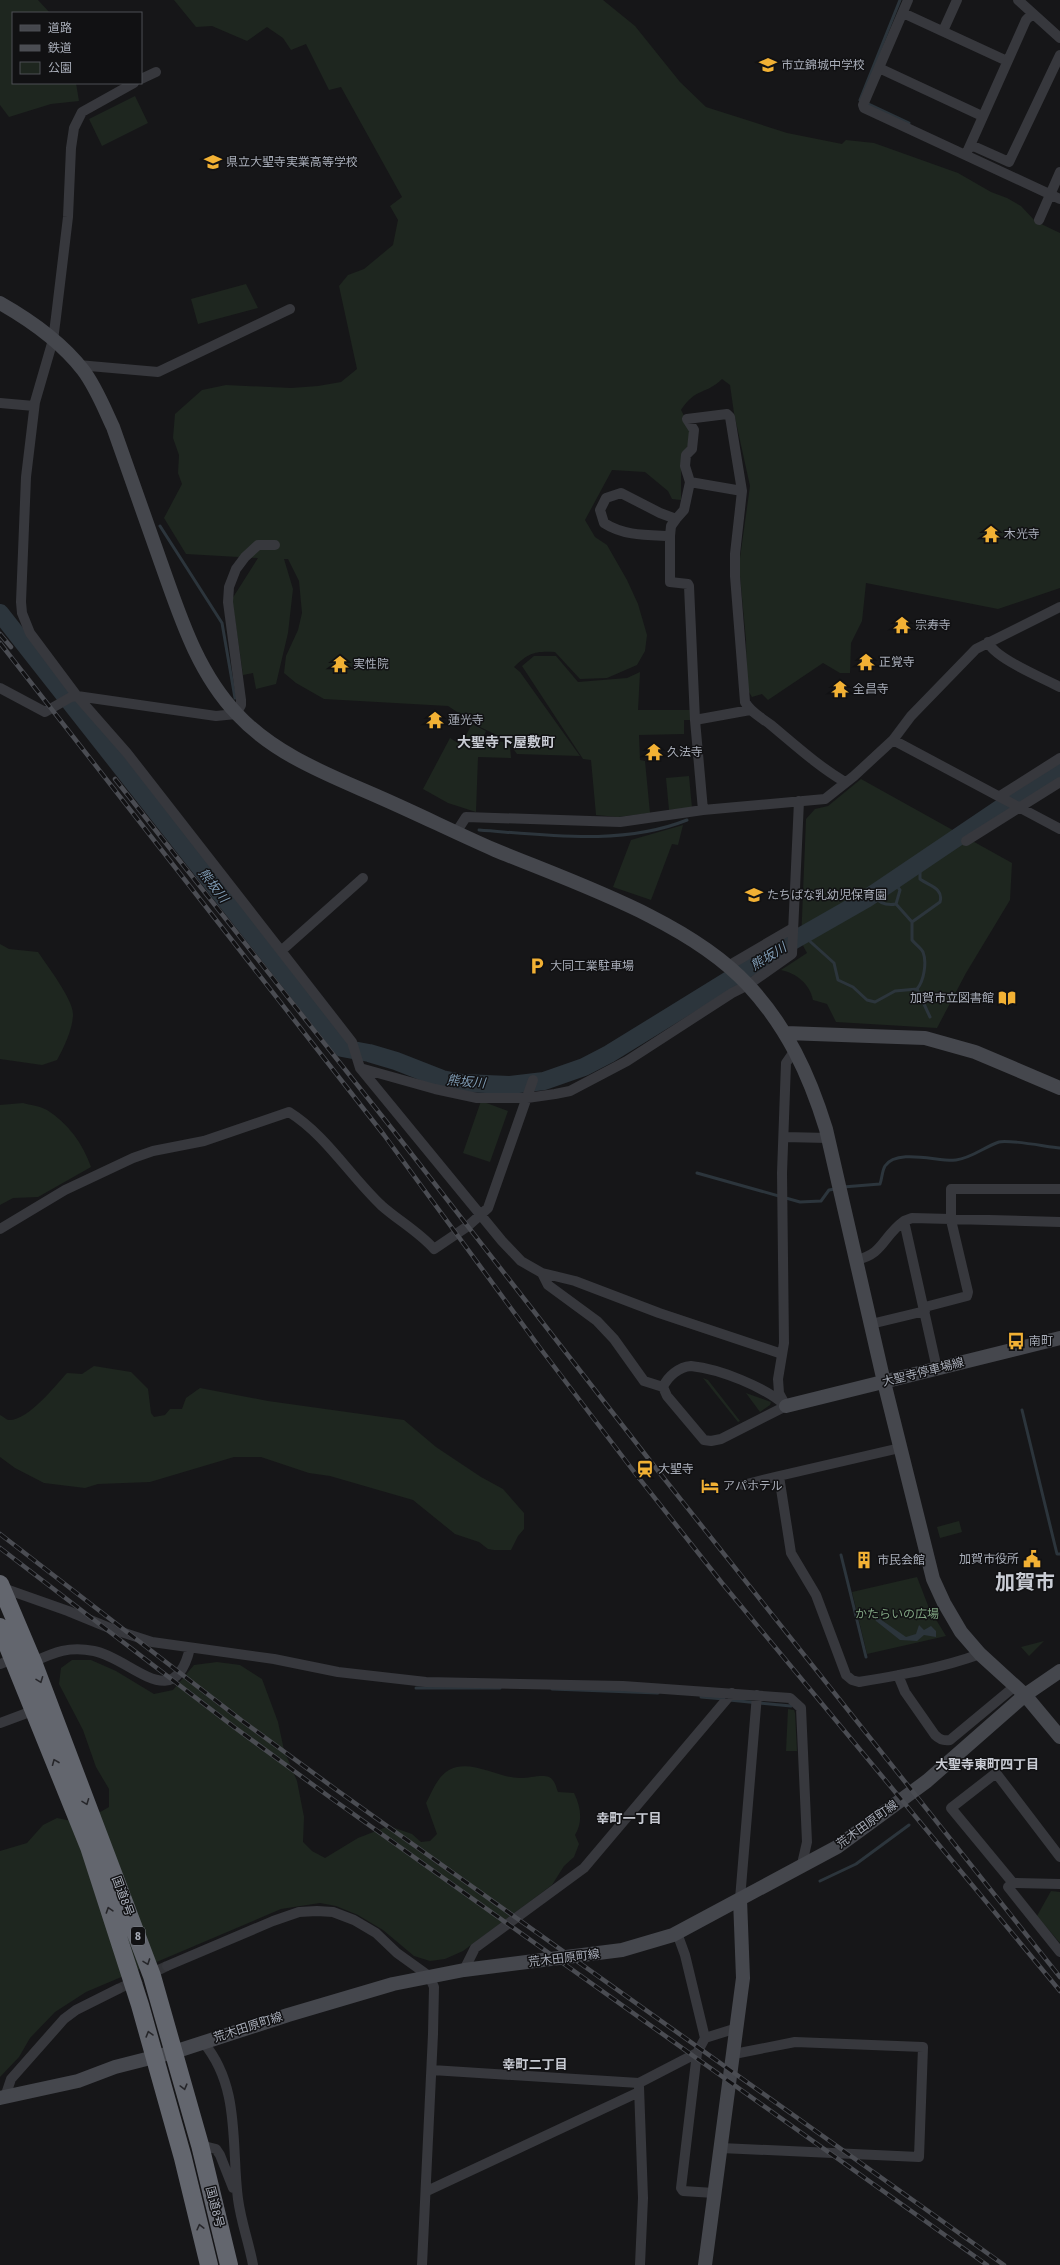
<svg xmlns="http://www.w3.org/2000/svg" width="1060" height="2265" font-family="'Fira Sans Condensed','Noto Sans JP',sans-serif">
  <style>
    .green { fill: #1e261f }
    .water { fill: #2c353c }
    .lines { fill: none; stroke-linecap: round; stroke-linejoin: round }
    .stream { stroke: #2c353c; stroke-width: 3 }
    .river { stroke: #2c353c; stroke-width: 18 }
    .street-tunnel { stroke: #333438; stroke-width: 10; stroke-dasharray: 10 5; stroke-linecap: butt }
    .street { stroke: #37383d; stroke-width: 10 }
    .secondary { stroke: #45474d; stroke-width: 14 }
    .highway { stroke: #63666e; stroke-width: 18 }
    .rail-casing { stroke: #4a4c52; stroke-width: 4.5 }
    .rail { stroke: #111113; stroke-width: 3; stroke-dasharray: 9; stroke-linecap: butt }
    .oneway { stroke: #26262a }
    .labels { text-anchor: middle; stroke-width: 3; stroke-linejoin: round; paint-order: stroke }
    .shield { fill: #111113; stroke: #7b7e86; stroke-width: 1 }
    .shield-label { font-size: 11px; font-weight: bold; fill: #a8adb8 }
    .poi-label { font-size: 12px; fill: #a8adb8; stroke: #111113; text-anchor: start }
    .street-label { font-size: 12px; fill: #a8adb8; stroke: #111113 }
    .park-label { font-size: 12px; fill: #7fa381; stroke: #111113 }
    .water-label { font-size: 13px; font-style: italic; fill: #7f9bb3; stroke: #111113 }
    .neighbourhood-label { font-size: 13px; font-weight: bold; fill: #c9ccd4; stroke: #111113 }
    .quarter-label { font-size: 14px; font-weight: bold; fill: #c9ccd4; stroke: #111113 }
    .town-label { font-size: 20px; font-weight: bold; fill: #c9ccd4; stroke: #111113 }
  </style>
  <rect width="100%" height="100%" fill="#161618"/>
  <path class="green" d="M 0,0 L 38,0 L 50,13 L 13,13 L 13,83 L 76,83 L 79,101 L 51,104 L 9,117 L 0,105 Z
    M 174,0 L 603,0 L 635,26 L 680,82 L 706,107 L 787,133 L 842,144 L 846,140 L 874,143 L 958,173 L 991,192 L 1007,198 L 1021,206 L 1035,221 L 1060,233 L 1060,588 L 998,609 L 866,583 L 862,621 L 851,643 L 850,673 L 840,673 L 823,663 L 768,700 L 762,694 L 752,697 L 747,689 L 746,640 L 739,565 L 750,486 L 734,413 L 730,385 L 722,379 C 706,395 696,387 681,410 L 692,431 L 681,467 L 681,500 L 672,499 L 668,491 L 645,472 L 612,470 L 585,520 L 595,537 L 607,545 L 627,580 L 638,604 L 647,635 L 645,651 L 637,665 L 607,678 L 580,679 L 555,652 C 534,651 529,653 514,667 L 520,672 L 580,756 L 517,754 L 507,740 L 480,727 L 448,706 L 324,699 L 296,683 L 284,673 L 286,656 L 298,630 L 302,613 L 299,581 L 288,559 L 284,559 L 293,589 L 288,633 L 276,684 L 256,689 L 253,673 L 243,675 L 232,599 L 258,558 L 186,554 L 164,518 L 182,484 L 178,473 L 179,455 L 173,438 L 175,414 L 202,390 L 226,385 L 291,388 L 318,386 L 341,382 L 357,369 L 339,286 L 348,275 L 364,269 L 393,245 L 398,220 L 390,206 L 402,197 L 341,87 L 329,90 L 306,44 L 291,50 L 283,38 L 267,27 L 247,41 L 212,26 L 196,27 Z
    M 135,96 L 148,123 L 102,146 L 89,119 Z
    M 246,284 L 258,308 L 198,324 L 191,299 Z
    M 534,656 L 556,656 L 578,682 L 627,678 L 640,672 L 638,710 L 690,710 L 690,720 L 684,720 L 684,734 L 639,735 L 640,760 L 645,761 L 650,813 L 618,817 L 596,815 L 591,760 L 583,759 L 522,666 Z
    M 472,724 L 486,731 L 482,740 L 505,742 L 510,747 L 511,758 L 478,757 L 476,812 L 448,803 L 423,789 L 450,738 L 461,745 Z
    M 689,776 L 692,808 L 669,810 L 666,778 Z
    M 861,779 L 1012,863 L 1010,900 L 966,973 L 937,1028 L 836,1022 L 827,1004 L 813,1000 C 810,984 796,973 781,970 L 807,953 L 801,942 L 806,819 L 815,809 L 828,806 Z
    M 683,825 L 678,845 L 672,844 L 651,900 L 613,887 L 631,840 Z
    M 0,944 L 9,949 L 38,952 C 46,964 73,999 73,1014 C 73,1029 64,1047 57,1060 L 42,1065 L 0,1059 Z
    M 481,1101 L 508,1111 L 490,1162 L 463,1153 Z
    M 23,1103 C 30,1105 40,1106 47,1110 C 68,1123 83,1144 91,1167 L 38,1197 L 13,1198 L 0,1205 L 0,1105 Z
    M 94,1366 L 131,1372 L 148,1389 L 151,1413 L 154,1417 L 165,1415 L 170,1409 L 182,1409 L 186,1398 L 200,1388 L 268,1401 L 404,1420 L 436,1447 L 481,1477 L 503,1489 L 524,1513 L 524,1529 L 518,1536 L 511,1550 L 494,1550 L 488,1549 L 479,1542 L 455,1534 L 413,1500 L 330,1476 L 309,1473 L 261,1457 L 234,1457 L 150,1482 L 98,1484 L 85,1488 L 44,1483 L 15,1468 L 0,1457 L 0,1415 C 2,1416 6,1419 8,1420 C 27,1422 55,1386 67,1373 L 82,1374 Z
    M 703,1378 L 708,1380 L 740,1421 L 738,1422 Z
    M 746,1393 L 771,1402 L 770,1405 L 760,1412 Z
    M 959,1521 L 962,1532 L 940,1538 L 937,1527 Z
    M 917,1577 L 929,1608 L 946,1636 L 867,1654 L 852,1592 Z
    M 1044,1641 L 1029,1656 L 1021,1647 Z
    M 72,1660 L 91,1660 L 116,1671 L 154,1694 L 173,1690 L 194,1665 L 217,1662 L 240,1665 L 262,1679 L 278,1722 L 284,1750 L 297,1781 L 304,1817 L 303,1842 L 312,1851 L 325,1858 L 358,1838 L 389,1826 L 412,1834 L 421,1842 L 430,1841 L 437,1834 L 426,1803 C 432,1792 437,1777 449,1770 C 471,1758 499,1779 521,1778 C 529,1778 542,1774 549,1777 C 555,1780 556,1787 558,1792 L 574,1793 C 581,1807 583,1822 575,1835 L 579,1844 L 574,1857 L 564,1866 L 552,1885 L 463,1951 L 445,1959 L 430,1961 L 414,1956 L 383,1930 L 358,1915 L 336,1906 L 320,1903 L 281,1909 L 86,1992 L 55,2012 L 30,2038 L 19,2057 L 0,2077 L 0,1851 L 27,1843 L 43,1825 L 57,1818 L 81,1823 L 109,1807 L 109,1789 L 96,1767 L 83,1730 L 59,1684 L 61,1668 Z
    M 788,1709 L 794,1710 L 795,1713 L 797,1751 L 786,1751 Z
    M 1051,1891 L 1060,1892 L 1060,1943 L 1037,1916 Z"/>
  <path class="water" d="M 875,1619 L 880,1619 L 906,1637 L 916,1634 L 919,1625 L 924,1630 L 931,1626 L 936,1631 L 936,1637 L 924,1635 L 917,1641 L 900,1640 L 876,1621 Z"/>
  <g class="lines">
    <path class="stream" d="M 900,0 L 860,100 L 909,123
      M 160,526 L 222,623 L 235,698
      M 479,830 C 547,835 622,846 687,820
      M 893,881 L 900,890 L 896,904
      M 872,895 C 879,903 886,906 896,904 L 912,922
      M 803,935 L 834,963 L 838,980 L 853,987 L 867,1000 L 875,1002 L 895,991 L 917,989 L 930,1017
      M 917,989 C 924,981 927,962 923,952 C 921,948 915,944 912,940 L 912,922 L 940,902 C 944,888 929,886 920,879 L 920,863
      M 697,1173 L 800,1202 L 821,1201 L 829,1190 L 835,1189
      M 843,1187 L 880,1184 C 882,1179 882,1171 885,1166 C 897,1148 939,1162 956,1160 C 972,1158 984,1147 999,1142 C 1008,1139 1048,1147 1060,1148
      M 1022,1410 L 1057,1554 L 1060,1554
      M 841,1555 L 866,1657
      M 416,1688 L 500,1688
      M 552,1689 L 658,1693
      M 701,1697 L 724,1699
      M 729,1700 L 791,1706
      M 820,1881 L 856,1864 L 909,1825"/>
    <path class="river" d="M 0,613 L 342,1048 L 369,1053 L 396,1061 L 442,1079 L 462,1083 L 510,1085 L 544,1081 L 584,1067 L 609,1054 L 789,943 L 866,899 L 1060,768"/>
    <path class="street-tunnel" d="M 118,1989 L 167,1966"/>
    <path class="street" d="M 908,0 L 863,105 L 864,108 L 1060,199
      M 1018,0 L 1060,38
      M 903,13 L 1007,61
      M 943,31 L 957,0
      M 879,68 L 982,116
      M 141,79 L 156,72
      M 134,83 L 82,112 L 74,128 L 71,148 L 68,217 L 56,317 L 53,340 L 35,402 L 26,477 L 21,602 L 22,613 L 30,633 L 77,696 L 127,753 L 352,1042 L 360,1068 L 502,1241 L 521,1261 L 542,1273 L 575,1281 L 659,1313 L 782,1354
      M 971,145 L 1009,162 L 1060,55
      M 968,150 L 1026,20 L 1032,14
      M 1039,220 L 1060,172
      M 78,365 L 158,372 L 290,309
      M 0,403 L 34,406
      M 742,491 L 690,482 L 685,466 L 686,455 L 692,449 L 694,430 L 687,419 L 727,414 L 730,417 L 742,491 L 735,554 L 735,576 L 745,702 C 751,713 761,717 771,725 C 795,745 818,766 845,782
      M 676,519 L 671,526 L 670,536 C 647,535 624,536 604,523 L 600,510 L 606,498 L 621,493 L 660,513 L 676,519 L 684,510 L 690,482
      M 670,536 L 670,582 L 688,584 L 689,586 L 695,720 L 703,810
      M 988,642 C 994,658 1043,678 1060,687
      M 0,688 L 45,712 L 71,697 L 77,696 L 216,716 L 236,714 L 241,705 L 241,700 L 228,602 L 229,587 L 236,569 L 245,557 L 258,545 L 275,545
      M 695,720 L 750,710
      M 893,740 L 1060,829
      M 1000,796 L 1060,758
      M 457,831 L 466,817 L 620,822 L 703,810 L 825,799 L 854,776 L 893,740 L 911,716 L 976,649 L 1060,607
      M 966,841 L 1060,782
      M 281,951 L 363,878
      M 728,966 L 793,928
      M 360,1068 L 435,1089 L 477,1098 L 527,1098 L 555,1094 L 570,1091 L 627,1061 L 732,993 L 748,985 L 792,954 L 799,801
      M 784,1137 L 828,1138
      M 904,1221 L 912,1218 L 1060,1222
      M 0,1229 L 65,1190 L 133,1158 L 153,1151 L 204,1141 L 289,1112 C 326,1135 350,1176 382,1206 C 399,1221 419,1232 434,1249 L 468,1226 L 488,1208 L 533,1080
      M 856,1260 C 884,1254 882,1237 904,1221 L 937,1369
      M 542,1273 L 548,1285 L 597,1321 L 614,1339 L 644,1381 L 663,1387
      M 925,1307 L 967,1296 L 968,1292 L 951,1220 L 951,1189 L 1060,1189
      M 871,1324 L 925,1311
      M 691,1366 C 720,1369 765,1387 786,1406 L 721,1439 L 711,1441 L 704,1440 L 667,1396 L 663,1387 C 668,1376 679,1367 691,1366 Z
      M 786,1406 L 779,1393 L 778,1379 L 784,1343 L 782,1173 L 786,1063 L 795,1050
      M 900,1448 L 779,1476 L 791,1553 L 816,1595 L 846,1675 L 852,1680 L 859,1682 C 900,1675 942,1668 980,1654
      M 743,1485 L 779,1476
      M 0,1587 L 68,1611 L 112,1629 L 152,1642 L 274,1659 L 338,1672 L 426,1682 L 623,1686 L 790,1698 L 801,1708 L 807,1842 L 802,1864
      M 33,1662 C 55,1652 69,1646 94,1651 C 131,1658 174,1716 190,1648
      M 0,1664 L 13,1659
      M 898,1675 L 905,1692 L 935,1735 C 940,1740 944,1741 950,1740 L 1015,1686
      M 0,1723 L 35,1710
      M 1013,1883 L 951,1808 L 996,1773 L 1060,1857
      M 1060,1884 L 1013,1883 L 1008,1887 L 1060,1952
      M 740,1899 L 757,1695
      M 677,1933 L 685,1955 L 705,2038
      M 167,1966 L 273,1921 L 299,1912 L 317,1911 L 333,1912 L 354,1920 L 376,1933 L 397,1953 L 429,1976 L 434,1987 L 433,2034 L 422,2265
      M 464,1970 L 475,1948 L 584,1868 L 732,1693
      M 203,2042 C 241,2087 231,2145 238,2199 C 241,2222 249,2243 253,2265
      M 432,2070 L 639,2083 L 697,2053
      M 639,2087 L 643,2198 L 640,2265
      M 5,2097 L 11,2079 L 64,2019 L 76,2010 L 118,1989
      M 200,2145 L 216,2149 L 220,2155 L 233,2188
      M 721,2148 L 919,2157 L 923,2047 L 795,2042 L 734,2054
      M 427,2191 L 639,2092
      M 714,2193 L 683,2191 L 681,2188 L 697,2053 L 705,2038 L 737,2028"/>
    <path class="secondary" d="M 0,303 C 30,320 62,343 83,370 C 96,387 104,408 113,427 C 129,472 145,518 161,563 C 180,616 197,672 237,714 C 275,755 329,775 379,797 C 418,814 456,833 495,850 C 575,883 689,921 748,985 C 787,1027 809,1074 826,1129 L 884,1382 L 933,1579 L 944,1603 L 961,1632 L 980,1654 L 1025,1695 L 1060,1737
      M 786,1033 L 925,1038 L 975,1052 L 1060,1088
      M 786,1406 L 1060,1338
      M 0,2098 L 78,2081 L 115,2067 L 174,2052 L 288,2015 L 393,1984 L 464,1970 L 622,1950 L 673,1935 L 837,1847 L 927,1781 L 1025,1695 L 1060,1671
      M 705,2265 L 743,1978 L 740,1899"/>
    <path class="highway" d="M 0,1584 L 33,1662 L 152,1976 L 200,2145 L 229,2265
      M 0,1627 L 89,1847 L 140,2005 L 183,2158 L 209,2265"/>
    <g class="rail-casing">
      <path id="rail" d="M 0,634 L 11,647
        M 0,643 L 384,1135 L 540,1348 L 635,1473 L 722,1583 L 1060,1991
        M 115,779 L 393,1130 L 651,1462 L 1060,1977
        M 0,1534 L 241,1720 L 338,1791 L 1004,2265
        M 0,1548 L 234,1727 L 331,1798 L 987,2265"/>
    </g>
    <use href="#rail" class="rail"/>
  </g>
  <defs><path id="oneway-chevron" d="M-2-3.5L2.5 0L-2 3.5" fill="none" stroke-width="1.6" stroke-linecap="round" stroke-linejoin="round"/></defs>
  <g class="oneway">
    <use href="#oneway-chevron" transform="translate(40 1680) rotate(69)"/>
    <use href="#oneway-chevron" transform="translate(55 1762) rotate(-112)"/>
    <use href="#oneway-chevron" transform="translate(86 1802) rotate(69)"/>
    <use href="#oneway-chevron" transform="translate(109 1910) rotate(-108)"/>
    <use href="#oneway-chevron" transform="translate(147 1962) rotate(70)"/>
    <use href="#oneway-chevron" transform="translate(149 2034) rotate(-106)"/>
    <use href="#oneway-chevron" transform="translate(184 2087) rotate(75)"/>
    <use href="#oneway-chevron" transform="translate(200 2227) rotate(-104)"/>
  </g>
  <defs>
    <g id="school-bare" transform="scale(1.38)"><path d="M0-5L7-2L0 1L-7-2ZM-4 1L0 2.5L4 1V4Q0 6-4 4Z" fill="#f2b134" stroke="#111113" stroke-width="2.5" paint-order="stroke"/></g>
    <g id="temple-bare" transform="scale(1.38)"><path d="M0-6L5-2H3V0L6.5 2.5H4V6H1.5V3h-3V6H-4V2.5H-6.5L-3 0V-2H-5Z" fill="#f2b134" stroke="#111113" stroke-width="2.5" paint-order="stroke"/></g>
    <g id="parking-bare" transform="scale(1.38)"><path d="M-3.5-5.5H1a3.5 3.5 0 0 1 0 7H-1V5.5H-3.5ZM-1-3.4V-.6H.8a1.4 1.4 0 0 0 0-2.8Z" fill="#f2b134" stroke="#111113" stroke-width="2.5" paint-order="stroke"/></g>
    <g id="library-bare" transform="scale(1.38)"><path d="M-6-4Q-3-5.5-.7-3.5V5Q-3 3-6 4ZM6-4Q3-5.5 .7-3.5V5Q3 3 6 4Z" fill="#f2b134" stroke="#111113" stroke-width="2.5" paint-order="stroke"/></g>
    <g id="bus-bare" transform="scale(1.38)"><path d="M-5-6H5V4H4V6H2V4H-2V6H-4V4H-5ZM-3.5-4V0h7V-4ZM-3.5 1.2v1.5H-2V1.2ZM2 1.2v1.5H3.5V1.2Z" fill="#f2b134" stroke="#111113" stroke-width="2.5" paint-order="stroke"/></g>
    <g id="station-bare" transform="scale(1.38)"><path d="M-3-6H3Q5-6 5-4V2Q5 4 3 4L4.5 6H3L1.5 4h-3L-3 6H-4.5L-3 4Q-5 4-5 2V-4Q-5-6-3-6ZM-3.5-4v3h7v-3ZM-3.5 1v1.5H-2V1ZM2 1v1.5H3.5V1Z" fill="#f2b134" stroke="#111113" stroke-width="2.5" paint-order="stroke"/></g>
    <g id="hotel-bare" transform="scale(1.38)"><path d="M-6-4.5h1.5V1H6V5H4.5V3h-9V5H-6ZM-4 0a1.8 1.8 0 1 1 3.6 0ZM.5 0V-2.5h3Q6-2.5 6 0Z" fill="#f2b134" stroke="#111113" stroke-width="2.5" paint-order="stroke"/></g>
    <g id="civic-bare" transform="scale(1.38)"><path d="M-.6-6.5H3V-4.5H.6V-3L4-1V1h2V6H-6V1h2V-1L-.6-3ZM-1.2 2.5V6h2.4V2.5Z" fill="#f2b134" stroke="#111113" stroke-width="2.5" paint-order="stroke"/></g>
    <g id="building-bare" transform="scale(1.38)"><path d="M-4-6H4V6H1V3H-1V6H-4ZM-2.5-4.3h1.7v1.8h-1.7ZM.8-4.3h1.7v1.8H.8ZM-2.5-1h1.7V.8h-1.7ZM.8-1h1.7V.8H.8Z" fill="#f2b134" stroke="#111113" stroke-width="2.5" paint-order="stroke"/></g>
  </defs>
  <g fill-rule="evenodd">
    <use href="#school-bare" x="768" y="65"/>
    <use href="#school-bare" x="213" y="162"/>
    <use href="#temple-bare" x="991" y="534"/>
    <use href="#temple-bare" x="902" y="625"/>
    <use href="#temple-bare" x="866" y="662"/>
    <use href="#temple-bare" x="340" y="664"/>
    <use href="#temple-bare" x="840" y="689"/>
    <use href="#temple-bare" x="435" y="720"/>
    <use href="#temple-bare" x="654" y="752"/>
    <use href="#school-bare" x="754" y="895"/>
    <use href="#parking-bare" x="537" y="966"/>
    <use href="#library-bare" x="1007" y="998"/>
    <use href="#bus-bare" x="1016" y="1341"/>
    <use href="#station-bare" x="645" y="1469"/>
    <use href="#hotel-bare" x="710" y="1486"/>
    <use href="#civic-bare" x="1032" y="1559"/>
    <use href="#building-bare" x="864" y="1560"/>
  </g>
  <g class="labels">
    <rect class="shield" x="131" y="1927" width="14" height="18" rx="3"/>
    <g class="shield-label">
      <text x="138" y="1940">8</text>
    </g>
    <g class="poi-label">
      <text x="781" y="69">市立錦城中学校</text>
      <text x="226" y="166">県立大聖寺実業高等学校</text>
      <text x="1004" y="538">木光寺</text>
      <text x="915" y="629">宗寿寺</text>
      <text x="879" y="666">正覚寺</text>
      <text x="353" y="668">実性院</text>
      <text x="853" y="693">全昌寺</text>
      <text x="448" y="724">蓮光寺</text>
      <text x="667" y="756">久法寺</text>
      <text x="767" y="899">たちばな乳幼児保育園</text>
      <text x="550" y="970">大同工業駐車場</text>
      <text x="994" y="1002" text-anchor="end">加賀市立図書館</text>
      <text x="1029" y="1345">南町</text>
      <text x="658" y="1473">大聖寺</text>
      <text x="723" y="1490">アパホテル</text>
      <text x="1019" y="1563" text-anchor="end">加賀市役所</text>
      <text x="877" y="1564">市民会館</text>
    </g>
    <g class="street-label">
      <text transform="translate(923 1372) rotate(-14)" y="4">大聖寺停車場線</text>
      <text transform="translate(867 1824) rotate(-36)" y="4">荒木田原町線</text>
      <text transform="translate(123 1896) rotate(70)" y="4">国道8号</text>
      <text transform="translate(564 1958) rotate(-7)" y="4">荒木田原町線</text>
      <text transform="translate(248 2027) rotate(-18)" y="4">荒木田原町線</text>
      <text transform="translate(215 2207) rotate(76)" y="4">国道8号</text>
    </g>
    <g class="park-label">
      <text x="897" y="1618">かたらいの広場</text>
    </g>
    <g class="water-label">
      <text transform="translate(214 885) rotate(52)" y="5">熊坂川</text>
      <text transform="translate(768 956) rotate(-32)" y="5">熊坂川</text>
      <text transform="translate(466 1081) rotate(5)" y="5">熊坂川</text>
    </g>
    <g class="neighbourhood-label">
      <text x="987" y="1769">大聖寺東町四丁目</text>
      <text x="629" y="1823">幸町一丁目</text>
      <text x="535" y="2069">幸町二丁目</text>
    </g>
    <g class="quarter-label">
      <text x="506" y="747">大聖寺下屋敷町</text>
    </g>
    <g class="town-label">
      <text x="1025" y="1589">加賀市</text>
    </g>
  </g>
  <rect x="12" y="12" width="130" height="72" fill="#111113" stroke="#4d4f55"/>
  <rect x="20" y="25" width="20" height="6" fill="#45474d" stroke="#4d4f55"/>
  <text x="48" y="32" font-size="12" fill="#a8adb8">道路</text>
  <rect x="20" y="45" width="20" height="6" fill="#4a4c52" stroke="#4d4f55"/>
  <text x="48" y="52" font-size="12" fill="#a8adb8">鉄道</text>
  <rect x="20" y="62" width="20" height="12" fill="#1e261f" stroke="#4d4f55"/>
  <text x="48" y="72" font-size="12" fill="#a8adb8">公園</text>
</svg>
